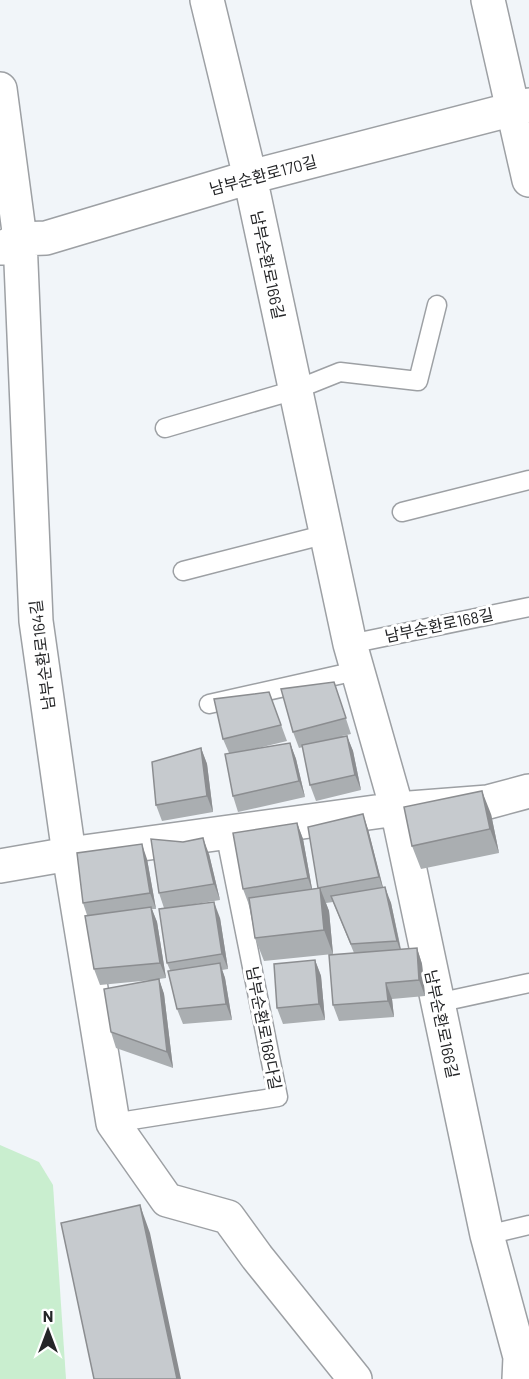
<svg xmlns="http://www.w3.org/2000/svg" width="529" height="1379" font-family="Barlow,'Noto Sans KR',sans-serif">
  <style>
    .green { fill: #c9eecf }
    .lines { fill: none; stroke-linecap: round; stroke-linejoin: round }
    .lane-casing { stroke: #9da0a4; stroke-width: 21 }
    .street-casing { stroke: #9da0a4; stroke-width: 36 }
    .lane { stroke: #fff; stroke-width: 18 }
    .street { stroke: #fff; stroke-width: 33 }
    .wall { fill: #aaaeb1 }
    .shaded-wall { fill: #8b8d90 }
    .building { fill: #c6cace; stroke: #8b8d90; stroke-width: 1.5 }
    .labels { text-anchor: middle; stroke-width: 6; stroke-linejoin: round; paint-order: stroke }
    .street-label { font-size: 16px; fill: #242527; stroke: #fff }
  </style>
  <rect width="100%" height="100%" fill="#f1f5f9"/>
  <path class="green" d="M 0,1145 L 39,1162 L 53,1185 L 66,1379 L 0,1379 Z"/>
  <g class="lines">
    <g class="lane-casing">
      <path id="lane" d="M 165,428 L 295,390 L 340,372 L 418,381 L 437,305
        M 402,512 L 529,480
        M 183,571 L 327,534
        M 350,644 L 529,607
        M 209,704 L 356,671
        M 437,1003 L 529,983
        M 113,1123 L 278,1097 L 225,832
        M 487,1235 L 529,1225"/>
    </g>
    <g class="street-casing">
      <path id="street" d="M 207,0 L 250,177 L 350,644 L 397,809 L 487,1235 L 520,1357 L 519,1379
        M 488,0 L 529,180
        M 0,89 L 20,239 L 36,621 L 69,854 L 113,1123 L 167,1200 L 228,1217 L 257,1257 L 355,1379
        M 2,248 L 20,239 L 46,238 L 250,177 L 529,105
        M 0,866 L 69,854 L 397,809 L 488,802 L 529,791"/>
    </g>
    <use href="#lane" class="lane"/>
    <use href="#street" class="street"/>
  </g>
  <path class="wall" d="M 334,682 L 351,734 L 342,736 L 347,736 L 353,751 L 361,790 L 316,801 L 310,785 L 303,747 L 299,748 L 293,732 Z
    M 269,692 L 287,741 L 250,750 L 290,743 L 296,759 L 305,797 L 238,812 L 233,796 L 229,753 L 223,739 Z
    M 201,748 L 207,764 L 213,812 L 162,821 L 156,805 Z
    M 491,814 L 499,853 L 421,869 L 412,846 Z
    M 297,823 L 303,839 L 312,889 L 318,888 L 368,829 L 383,887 L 391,903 L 401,949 L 417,948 L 422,964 L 425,996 L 392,999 L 394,1017 L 339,1021 L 333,1005 L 354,953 L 333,902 L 326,903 L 329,911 L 333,954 L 264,961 L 255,938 L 250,905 L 249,905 L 243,889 Z
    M 209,854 L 220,900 L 177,907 L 220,918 L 228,969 L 222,970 L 225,978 L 232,1020 L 183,1024 L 177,1009 L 170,970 L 167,963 L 164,908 L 159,893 Z
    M 147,859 L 156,909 L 152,909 L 157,922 L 166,978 L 159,979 L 164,994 L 173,1068 L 116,1048 L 111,1032 L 152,980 L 100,985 L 94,969 L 87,915 L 83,903 Z
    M 315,960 L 321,976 L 325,1020 L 283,1024 L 277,1008 Z"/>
  <path class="shaded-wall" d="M 347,736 L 353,751 L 361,790 L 355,775 Z
    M 290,743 L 296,759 L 305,797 L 299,781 Z
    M 201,748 L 207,764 L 213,812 L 207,796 Z
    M 482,791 L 491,814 L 499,853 L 490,829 Z
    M 363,814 L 368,829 L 384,892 L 379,877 Z
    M 297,823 L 303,839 L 313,894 L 308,878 Z
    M 203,838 L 209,854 L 220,900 L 214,884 Z
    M 142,844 L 147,859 L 156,909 L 150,893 Z
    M 385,887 L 391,903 L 402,956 L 397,941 Z
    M 320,888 L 329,911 L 333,954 L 324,930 Z
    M 214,902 L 220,918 L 228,969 L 222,954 Z
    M 151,907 L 157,922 L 166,978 L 160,963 Z
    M 417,948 L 422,964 L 425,996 L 419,980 Z
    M 315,960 L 321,976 L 325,1020 L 319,1004 Z
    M 220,963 L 225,978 L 232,1020 L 226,1004 Z
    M 159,979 L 164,994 L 173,1068 L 167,1052 Z
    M 386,983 L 392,999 L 394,1017 L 388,1001 Z
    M 140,1205 L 150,1233 L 181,1379 L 177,1379 Z"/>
  <path class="building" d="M 334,682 L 346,718 L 293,732 L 281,689 Z
    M 269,692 L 281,725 L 223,739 L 214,699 Z
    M 347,736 L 355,775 L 310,785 L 302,745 Z
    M 290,743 L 299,781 L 233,796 L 225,754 Z
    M 201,748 L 207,796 L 156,805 L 152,762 Z
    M 482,791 L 490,829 L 412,846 L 404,807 Z
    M 363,814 L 379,877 L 318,888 L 308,827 Z
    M 297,823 L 308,878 L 243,889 L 233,833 Z
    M 203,838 L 214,884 L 159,893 L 151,839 L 183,842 Z
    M 142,844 L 150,893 L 83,903 L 77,853 Z
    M 385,887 L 397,941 L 351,944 L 331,896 Z
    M 320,888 L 324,930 L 255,938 L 249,898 Z
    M 214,902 L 222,954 L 167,963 L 159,909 Z
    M 151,907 L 160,963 L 94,969 L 85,916 Z
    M 417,948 L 419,980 L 386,983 L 388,1001 L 333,1005 L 329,955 Z
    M 315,960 L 319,1004 L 277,1008 L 274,964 Z
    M 220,963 L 226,1004 L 177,1009 L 168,971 Z
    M 159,979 L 167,1052 L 111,1032 L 104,989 Z
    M 140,1205 L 177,1379 L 94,1379 L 61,1223 Z"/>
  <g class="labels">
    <g class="street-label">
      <text transform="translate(263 175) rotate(-15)" y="6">남부순환로170길</text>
      <text transform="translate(268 265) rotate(78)" y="6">남부순환로166길</text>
      <text transform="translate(439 625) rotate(-12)" y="6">남부순환로168길</text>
      <text transform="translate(42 655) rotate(-97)" y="6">남부순환로164길</text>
      <text transform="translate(442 1024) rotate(78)" y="6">남부순환로166길</text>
      <text transform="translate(264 1028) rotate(79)" y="6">남부순환로168다길</text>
    </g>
  </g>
  <g transform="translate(48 1331)" stroke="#ffffff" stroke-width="4.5" paint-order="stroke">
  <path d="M0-4.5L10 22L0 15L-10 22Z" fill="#242527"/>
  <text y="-9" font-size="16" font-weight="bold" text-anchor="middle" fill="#242527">N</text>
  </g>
</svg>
